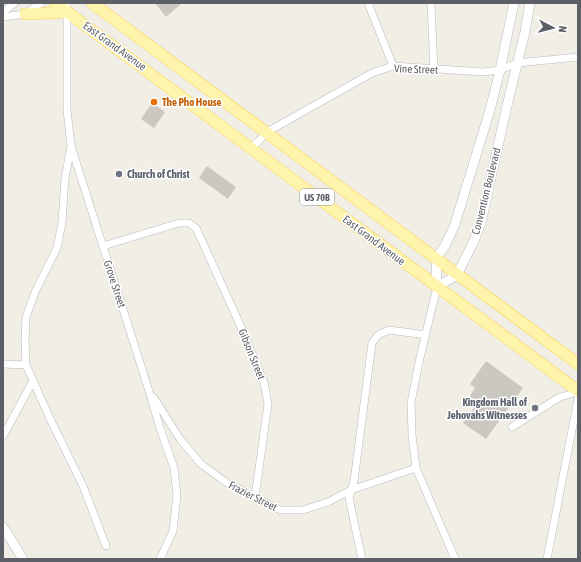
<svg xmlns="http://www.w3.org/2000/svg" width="581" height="562" font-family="'Asap Condensed',sans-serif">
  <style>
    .building { fill: #cbc8c2 }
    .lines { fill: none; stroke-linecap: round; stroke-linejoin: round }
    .street-casing { stroke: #b8bbc0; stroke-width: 8 }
    .secondary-casing { stroke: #b9bcc2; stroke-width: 10 }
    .primary-casing { stroke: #fbd154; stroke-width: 12 }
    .street { stroke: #fff; stroke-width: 7 }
    .secondary { stroke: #fff; stroke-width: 9 }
    .primary { stroke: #fff4ab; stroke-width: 11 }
    .food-dot { fill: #e8710a; stroke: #fff; stroke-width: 1.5 }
    .worship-dot { fill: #6b7280; stroke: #fff; stroke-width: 1.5 }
    .labels { text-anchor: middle; stroke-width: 3; stroke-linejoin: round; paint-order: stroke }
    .shield { fill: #fff; stroke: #8e9095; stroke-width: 1 }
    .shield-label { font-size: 10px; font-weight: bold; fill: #5d6167 }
    .street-label { font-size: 11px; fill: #5d6167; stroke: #fff }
    .food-label { font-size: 11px; font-weight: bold; fill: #c56008; stroke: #fff; text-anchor: start }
    .worship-label { font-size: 11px; font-weight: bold; fill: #5b616d; stroke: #fff; text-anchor: start }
  </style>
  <rect width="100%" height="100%" fill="#f0eee5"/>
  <path class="building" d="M 155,3 L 182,3 L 166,17 Z
    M 152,103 L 165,112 L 154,128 L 141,119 Z
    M 207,166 L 236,187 L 228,199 L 199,178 Z
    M 486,361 L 523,388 L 486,439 L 463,423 L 474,408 L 466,402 L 475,388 L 470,384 Z"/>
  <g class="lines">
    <g class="street-casing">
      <path id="street" d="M 67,3 L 67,110 L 71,146 L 149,391 L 160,428 L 174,468 L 177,495 L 173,531 L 160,559
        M 368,3 L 393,66
        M 431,3 L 434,70
        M 3,12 L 15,3
        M 3,17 L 25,14 L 41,3
        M 71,147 L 65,178 L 62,222 L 57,248 L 36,290 L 26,317 L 25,342 L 26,365 L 52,423 L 83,486 L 106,546
        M 252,148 L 267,132 L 372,73 L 393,66 L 483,72 L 500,70 L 517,63 L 578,57
        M 103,246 L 179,223 L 189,223 L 196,228 L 242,329 L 264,382 L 268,404 L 255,497
        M 437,287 L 419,362 L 411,403 L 412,435 L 416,468 L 455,559
        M 3,364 L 26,365
        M 154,398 L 180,439 L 201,464 L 227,483 L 280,510 L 303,510 L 328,502 L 351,490 L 416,468
        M 512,427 L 560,397 L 578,392
        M 3,436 L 33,381
        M 362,559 L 349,498 L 354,481 L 372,343 L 378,335 L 389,330 L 426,335
        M 547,559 L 578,399"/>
    </g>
    <g class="secondary-casing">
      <path id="secondary" d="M 437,287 L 457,275 L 473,243 L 481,223 L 506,110 L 525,32 L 530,3
        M 437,287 L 436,259 L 446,244 L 455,224 L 490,110 L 500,70 L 514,3
        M 3,527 L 23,559"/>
    </g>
    <g class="primary-casing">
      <path id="primary" d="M 55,3 L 578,391
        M 92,3 L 578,364
        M 25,14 L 68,12"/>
    </g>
    <use href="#street" class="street"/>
    <use href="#secondary" class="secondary"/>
    <use href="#primary" class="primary"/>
  </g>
  <circle class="food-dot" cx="154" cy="102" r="4"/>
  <g class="worship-dot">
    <circle cx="119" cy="174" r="4"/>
    <circle cx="535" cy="408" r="4"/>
  </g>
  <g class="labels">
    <rect class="shield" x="300" y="189" width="34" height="16" rx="3"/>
    <g class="shield-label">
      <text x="317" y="201">US 70B</text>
    </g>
    <g class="street-label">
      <text transform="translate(115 46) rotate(36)" y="4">East Grand Avenue</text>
      <text transform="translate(416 69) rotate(2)" y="4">Vine Street</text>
      <text transform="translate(486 191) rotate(-76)" y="4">Convention Boulevard</text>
      <text transform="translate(374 240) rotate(37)" y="4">East Grand Avenue</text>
      <text transform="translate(115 284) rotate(72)" y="4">Grove Street</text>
      <text transform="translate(252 354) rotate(68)" y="4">Gibson Street</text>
      <text transform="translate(253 496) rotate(27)" y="4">Frazier Street</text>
    </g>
    <g class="food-label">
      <text x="162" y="106">The Pho House</text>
    </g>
    <g class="worship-label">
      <text x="127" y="178">Church of Christ</text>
      <text x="527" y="406" text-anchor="end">Kingdom Hall of<tspan x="527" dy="13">Jehovahs Witnesses</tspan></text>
    </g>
  </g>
  <rect width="581" height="562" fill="none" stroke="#5d6167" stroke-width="8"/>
  <g transform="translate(553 28) rotate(97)" stroke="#ffffff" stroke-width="3" paint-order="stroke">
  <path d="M0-3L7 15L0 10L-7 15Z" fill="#5d6167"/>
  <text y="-6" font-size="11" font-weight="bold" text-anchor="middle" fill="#5d6167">N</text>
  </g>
</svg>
